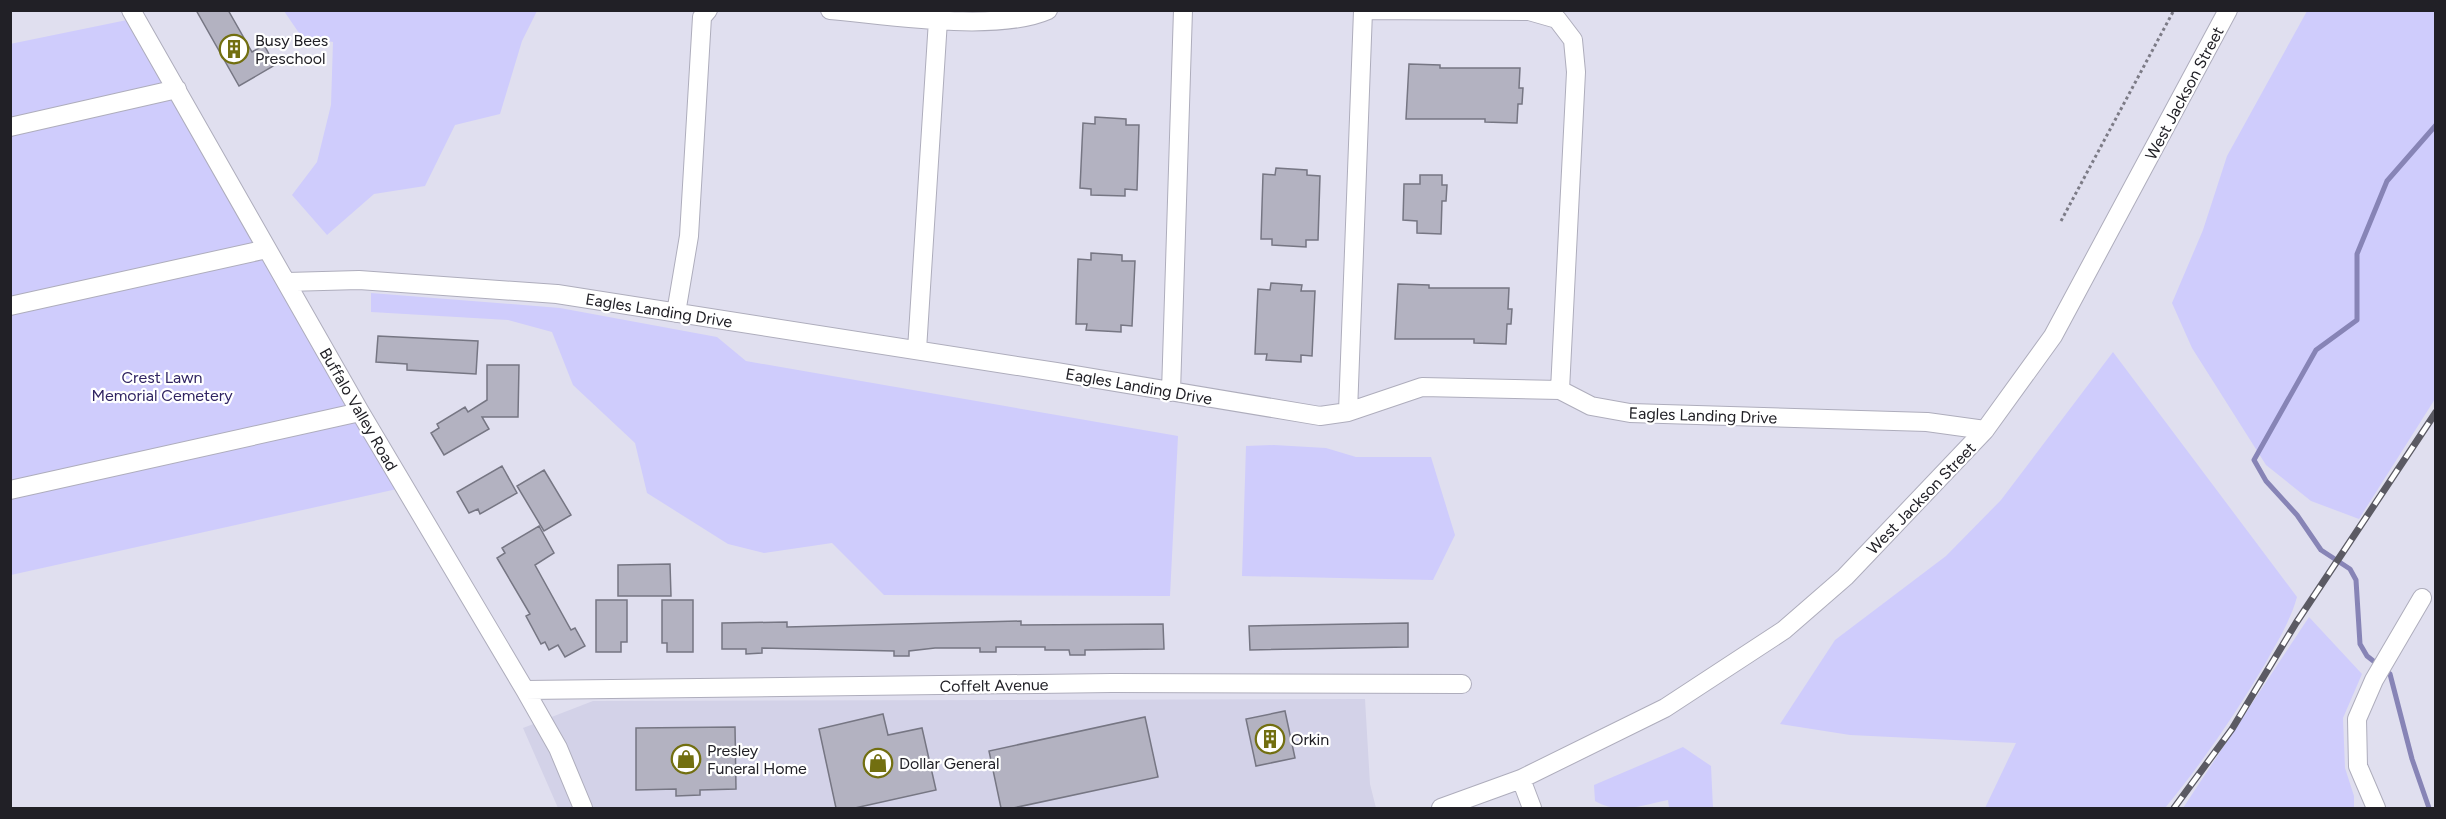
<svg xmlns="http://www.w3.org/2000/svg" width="2446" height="819" font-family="Figtree,sans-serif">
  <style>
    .built { fill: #d3d2e8 }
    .green { fill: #cfccfc }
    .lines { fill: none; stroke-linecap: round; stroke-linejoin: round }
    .stream { stroke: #8784b6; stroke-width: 5 }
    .building { fill: #b3b2c1; stroke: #767683; stroke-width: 1.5 }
    .minor-casing { stroke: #aeadbc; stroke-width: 20 }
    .path { stroke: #7c7b86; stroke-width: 3; stroke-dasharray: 3 3; stroke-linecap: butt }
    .minor { stroke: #fff; stroke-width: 18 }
    .rail-casing { stroke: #5b5a63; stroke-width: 7 }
    .rail { stroke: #fff; stroke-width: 4.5; stroke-dasharray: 14; stroke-linecap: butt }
    .labels { text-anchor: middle; stroke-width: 4.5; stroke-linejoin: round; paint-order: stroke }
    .poi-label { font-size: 16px; fill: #212026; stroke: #fff; text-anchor: start }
    .street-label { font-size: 16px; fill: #212026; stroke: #fff }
    .park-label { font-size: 16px; fill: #302462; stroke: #fff }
  </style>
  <rect width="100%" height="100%" fill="#e0dfef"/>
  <path class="built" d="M 1365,699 L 1370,784 L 1376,808 L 558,808 L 523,728 L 593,701 Z"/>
  <path class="green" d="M 284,11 L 537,11 L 522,41 L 500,114 L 455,125 L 425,186 L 374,194 L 327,235 L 292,195 L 317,162 L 331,105 L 333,42 L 301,36 Z
    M 2307,11 L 2435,11 L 2435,399 L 2359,519 L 2311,501 L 2266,465 L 2192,348 L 2172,303 L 2203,230 L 2227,156 Z
    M 127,20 L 397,489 L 11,575 L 10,44 Z
    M 371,293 L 560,308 L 717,337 L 746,361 L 1178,436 L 1170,596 L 884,595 L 832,543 L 764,553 L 728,544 L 647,493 L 635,443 L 573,385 L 552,332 L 508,320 L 371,312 Z
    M 2113,352 L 2297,597 C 2290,622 2277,642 2265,664 C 2235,715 2202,763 2165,808 L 1985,808 L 2016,743 L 1850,735 L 1780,724 L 1835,640 L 1946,556 L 2001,500 Z
    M 1274,445 L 1326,448 L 1356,457 L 1431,457 L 1455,535 L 1433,580 L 1242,576 L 1246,446 Z
    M 2309,617 L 2362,674 L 2343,718 L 2345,768 L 2354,796 L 2354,808 L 2183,808 Z
    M 1683,747 L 1711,766 L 1713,808 L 1669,808 L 1668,800 C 1643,805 1618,815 1595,801 L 1594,785 Z"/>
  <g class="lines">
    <path class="stream" d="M 2429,808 L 2412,759 L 2390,674 L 2367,656 L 2360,644 L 2356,580 L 2350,569 L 2321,550 L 2297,515 L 2266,481 L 2254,460 L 2316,350 L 2357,320 L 2357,254 L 2387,181 L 2436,125"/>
  </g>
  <path class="building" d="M 196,10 L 228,10 L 252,52 L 264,45 L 275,65 L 239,86 Z
    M 1409,64 L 1440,65 L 1440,68 L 1520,68 L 1519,88 L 1523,88 L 1522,104 L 1518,104 L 1517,123 L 1485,122 L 1485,119 L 1406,119 Z
    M 1095,117 L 1126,119 L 1126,125 L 1139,125 L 1137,190 L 1125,189 L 1125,196 L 1091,195 L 1091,189 L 1080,188 L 1083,123 L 1095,124 Z
    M 1276,168 L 1307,170 L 1307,175 L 1320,176 L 1318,240 L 1306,240 L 1306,247 L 1272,245 L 1272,239 L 1261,239 L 1263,174 L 1275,175 Z
    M 1420,175 L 1442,175 L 1442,185 L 1447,185 L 1446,201 L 1442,201 L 1441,234 L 1417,233 L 1417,221 L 1403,220 L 1404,184 L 1420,184 Z
    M 1091,253 L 1122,255 L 1122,261 L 1135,261 L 1132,326 L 1121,325 L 1121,332 L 1086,330 L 1087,324 L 1076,324 L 1078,259 L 1091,260 Z
    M 1271,283 L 1302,285 L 1301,291 L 1315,291 L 1312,356 L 1301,355 L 1301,362 L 1266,360 L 1267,354 L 1255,354 L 1258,289 L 1270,290 Z
    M 1398,284 L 1429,285 L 1429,288 L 1509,288 L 1508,309 L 1512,309 L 1511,324 L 1507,324 L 1506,344 L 1474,343 L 1474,339 L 1395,339 Z
    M 378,336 L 478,341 L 476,374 L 407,370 L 407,364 L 376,362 Z
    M 487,365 L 519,365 L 518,417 L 482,417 L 489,429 L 444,455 L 431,433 L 439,428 L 437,424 L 465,407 L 468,412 L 487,400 Z
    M 502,466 L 517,493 L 480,514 L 478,509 L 469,513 L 457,492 Z
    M 544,470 L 571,515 L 544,531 L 517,486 Z
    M 539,526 L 554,553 L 535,565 L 571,630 L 575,628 L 585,646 L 565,657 L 558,645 L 549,650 L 545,642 L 541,644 L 526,616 L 530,614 L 497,558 L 505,553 L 502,548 Z
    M 670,564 L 671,596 L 618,596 L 618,565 Z
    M 596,600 L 627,600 L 627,642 L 621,642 L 621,652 L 596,652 Z
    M 662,600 L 693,600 L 693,652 L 667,652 L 667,643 L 662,643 Z
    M 1021,621 L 1021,625 L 1163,624 L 1164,649 L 1085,650 L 1085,655 L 1070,655 L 1069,650 L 1045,650 L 1045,647 L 996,647 L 996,652 L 980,652 L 980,648 L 935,648 L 909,651 L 909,656 L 894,656 L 894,651 L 762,648 L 762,653 L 746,654 L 746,649 L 722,649 L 722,623 L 787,622 L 787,627 Z
    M 1408,623 L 1408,647 L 1250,650 L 1249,626 Z
    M 1285,711 L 1295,758 L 1256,766 L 1246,719 Z
    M 883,714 L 888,735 L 922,728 L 936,790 L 855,808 L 836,808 L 819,729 Z
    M 1145,717 L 1158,777 L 1013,808 L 1001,808 L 989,751 Z
    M 735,727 L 736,789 L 700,790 L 700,795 L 676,796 L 676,789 L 636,790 L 636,728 Z"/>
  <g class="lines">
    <g class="minor-casing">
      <path id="minor" d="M 131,10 L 360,412 L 525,690 L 558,748 L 583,808
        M 830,10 C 888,15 996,33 1048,10
        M 1363,10 L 1529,11 L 1557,19 L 1573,40 L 1576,72 L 1560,390
        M 10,127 L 177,89
        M 287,282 L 359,280 L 557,294 L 1056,372 L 1320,416 L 1348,412 L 1422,387 L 1560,390 L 1591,406 L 1630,413 L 1927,422 L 1985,430
        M 10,306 L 267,249
        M 676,313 L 689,236 L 702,17 L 708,10
        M 917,350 L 938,20
        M 1171,392 L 1183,10
        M 1348,412 L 1363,11
        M 10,490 L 360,412
        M 525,690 L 1112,683 L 1462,684
        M 1521,779 L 1532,808
        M 1441,808 L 1521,779 L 1665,708 L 1784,630 L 1845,577 L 1985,430 L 2053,336 L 2228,10
        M 2376,808 L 2358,766 L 2357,719 L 2374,680 L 2422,598"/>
    </g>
    <path class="path" d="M 2061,221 L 2174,10"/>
    <use href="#minor" class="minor"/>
    <g class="rail-casing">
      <path id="rail" d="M 2174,808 L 2232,729 L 2296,623 L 2436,412"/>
    </g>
    <use href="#rail" class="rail"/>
  </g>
  <defs>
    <g id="building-ring" transform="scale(1.5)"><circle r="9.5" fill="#fff" stroke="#726f10" stroke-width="1.5"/><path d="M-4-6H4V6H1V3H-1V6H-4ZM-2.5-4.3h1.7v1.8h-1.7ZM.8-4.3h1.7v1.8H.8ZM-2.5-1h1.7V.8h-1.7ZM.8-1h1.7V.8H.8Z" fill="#726f10"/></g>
    <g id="shop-ring" transform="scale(1.5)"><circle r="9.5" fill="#fff" stroke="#726f10" stroke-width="1.5"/><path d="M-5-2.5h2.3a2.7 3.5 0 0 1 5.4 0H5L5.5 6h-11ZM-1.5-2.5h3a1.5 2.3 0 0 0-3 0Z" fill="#726f10"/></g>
  </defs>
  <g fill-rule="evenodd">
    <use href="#building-ring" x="234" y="49"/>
    <use href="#building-ring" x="1270" y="739"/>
    <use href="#shop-ring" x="686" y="759"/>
    <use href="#shop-ring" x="878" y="763"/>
  </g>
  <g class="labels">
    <g class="poi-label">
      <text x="255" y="46">Busy Bees<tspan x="255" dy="18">Preschool</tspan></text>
      <text x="1291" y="745">Orkin</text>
      <text x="707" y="756">Presley<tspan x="707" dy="18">Funeral Home</tspan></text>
      <text x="899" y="769">Dollar General</text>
    </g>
    <g class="street-label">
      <text transform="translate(2184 93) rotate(-62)" y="6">West Jackson Street</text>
      <text transform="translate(659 310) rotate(9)" y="6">Eagles Landing Drive</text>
      <text transform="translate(1139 386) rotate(10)" y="6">Eagles Landing Drive</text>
      <text transform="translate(359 409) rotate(60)" y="6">Buffalo Valley Road</text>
      <text transform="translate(1703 415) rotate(2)" y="6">Eagles Landing Drive</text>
      <text transform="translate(1921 498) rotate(-46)" y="6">West Jackson Street</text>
      <text transform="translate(994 685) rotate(-1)" y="6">Coffelt Avenue</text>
    </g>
    <g class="park-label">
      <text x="162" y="383">Crest Lawn<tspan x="162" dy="18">Memorial Cemetery</tspan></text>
    </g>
  </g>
  <rect width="2446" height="819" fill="none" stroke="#212026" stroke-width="24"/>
</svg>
